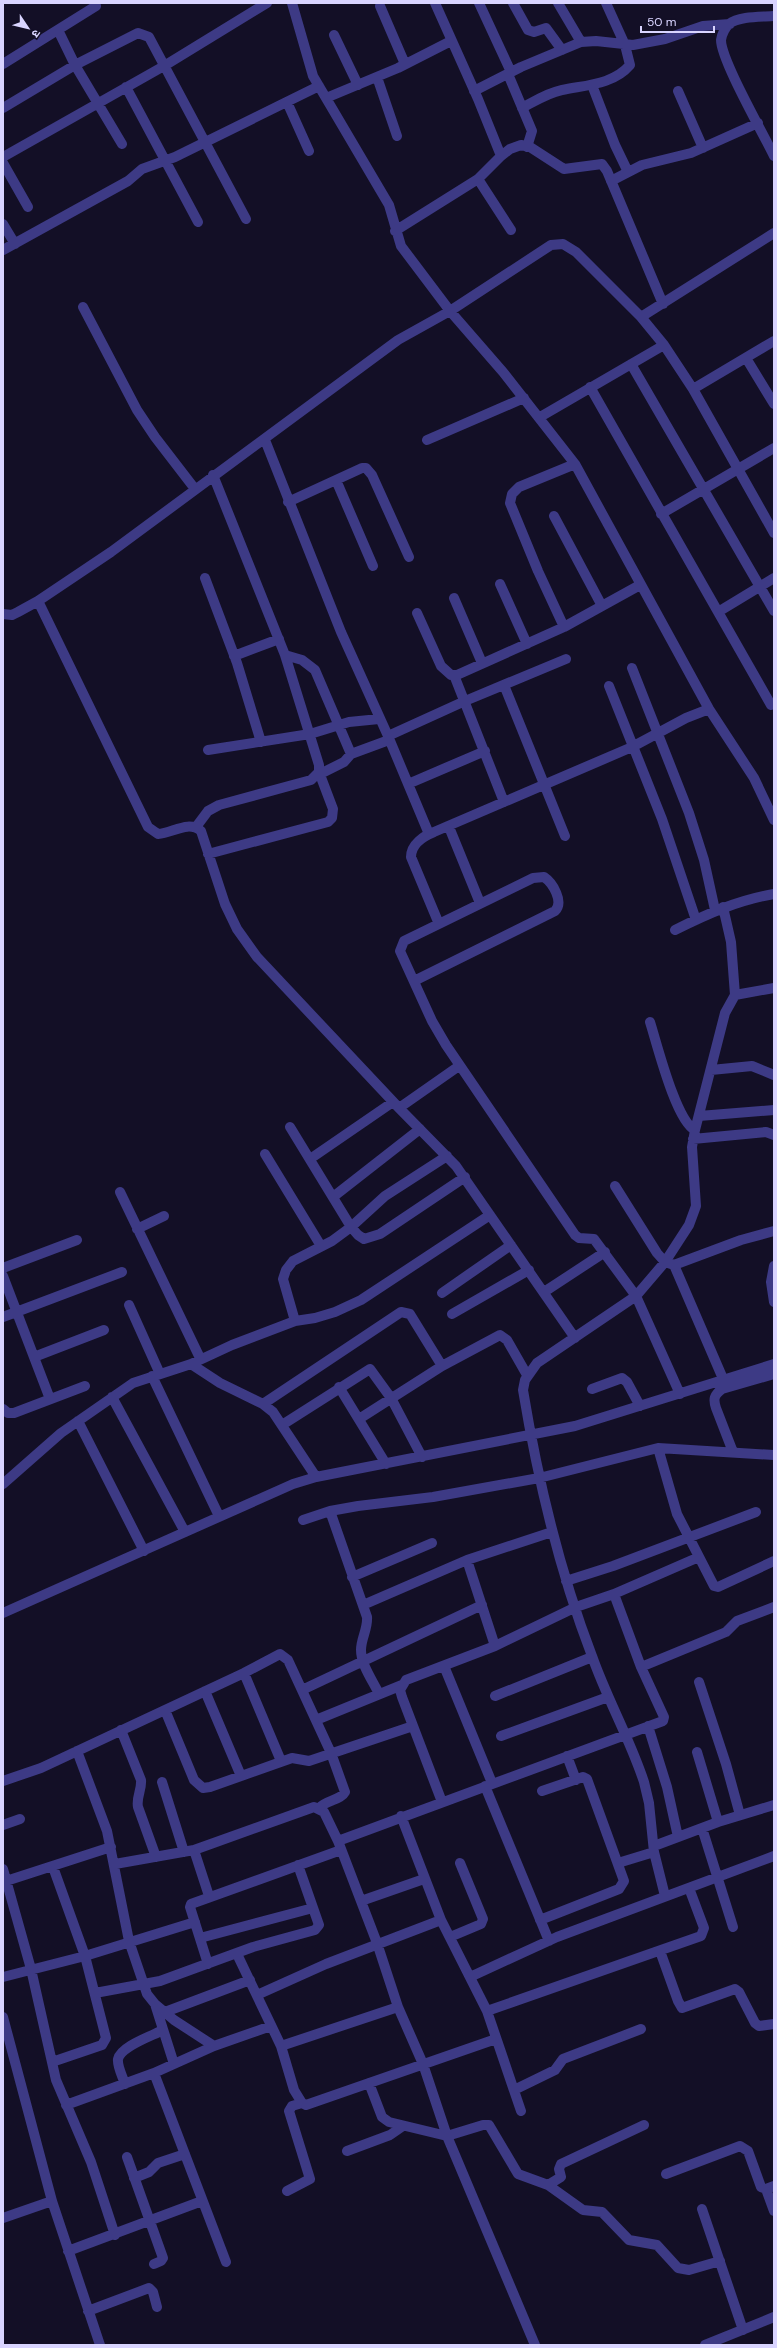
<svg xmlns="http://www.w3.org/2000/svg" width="777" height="2348" font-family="'DM Sans','Noto Sans Devanagari',sans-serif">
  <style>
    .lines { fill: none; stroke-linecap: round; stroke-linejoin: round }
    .minor { stroke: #3d3a85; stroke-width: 10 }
  </style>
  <rect width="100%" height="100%" fill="#130f26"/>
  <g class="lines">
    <path class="minor" d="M 292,3 L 313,76 L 389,205 L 401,246 L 450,311 L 503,372 L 575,464 L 709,709 L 754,778 L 774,820
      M 435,3 L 478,99 L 501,156
      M 479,3 L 511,72
      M 513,3 L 528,30 L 534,32 L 546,28 L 562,50
      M 558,3 L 581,42
      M 380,6 L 405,64
      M 774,16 C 761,17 739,16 729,24 C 725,28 722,34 721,40 C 721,60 763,133 774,156
      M 58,30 L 75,65 L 122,144
      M 334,35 L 358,85
      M 3,64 L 96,6
      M 508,74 L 532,131 L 527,147
      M 377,77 L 397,136
      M 592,85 L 615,145 L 628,172
      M 126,87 L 198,222
      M 474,91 L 521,67 L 581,42 L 596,41 L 633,45 L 665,39 L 703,26 L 730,24
      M 678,91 L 703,148
      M 326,98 L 398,68 L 451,41
      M 287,102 L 309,151
      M 3,108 L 75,65 L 138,33 L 149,37 L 246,219
      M 522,108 C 535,101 547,93 562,90 C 585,85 613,85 630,65 L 625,45 L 606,3
      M 3,157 L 164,66 L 267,3
      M 3,163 L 28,207
      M 478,179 L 511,230
      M 611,181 L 642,165 L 691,153 L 758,123
      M 3,224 L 15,244
      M 395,231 L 478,179 L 501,156 L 510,149 L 521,145 L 530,147 L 564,169 L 602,164 L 607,171 L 663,304
      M 3,250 L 128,181 L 142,169 L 175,157 L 319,86
      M 83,307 L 137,410 L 155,437 L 195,489
      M 641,317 L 774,233
      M 746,358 L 774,404
      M 631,364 L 774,611
      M 590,387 L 771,705
      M 693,389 L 774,341
      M 540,417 L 664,345
      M 265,440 L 341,632 L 388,736 L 429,834
      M 427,440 L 524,398
      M 336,480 L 373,566
      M 288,502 L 362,468 L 366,468 L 372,475 L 409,557
      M 661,514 L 774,448
      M 554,516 L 602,606
      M 205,578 L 237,663 L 261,742
      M 500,584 L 527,644
      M 454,598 L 482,663
      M 38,601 L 148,827 L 158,834 C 173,833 188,820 201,831 L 225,904 L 237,929 L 257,957 L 399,1108 L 456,1166 L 575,1338
      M 718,612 L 774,578
      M 417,613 L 441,666 L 451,675 L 457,675 L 564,627 L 640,585
      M 3,614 L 12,615 L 18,612 L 38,601 L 111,552 L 398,340 L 450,311 L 551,245 L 563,244 L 576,252 L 641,317 L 664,345 L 693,389 L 774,533
      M 564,627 L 538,571 L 510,503 L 512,494 L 519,487 L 575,464
      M 285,655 L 302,660 L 315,670 L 351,754
      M 234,656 L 279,639
      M 632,668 L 689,813 L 704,860 L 715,910
      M 454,675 L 504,802
      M 504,685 L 565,836
      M 609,686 L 662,819 L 696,920
      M 388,736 L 465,701 L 566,659
      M 208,750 L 310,734 L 349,722 L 379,719
      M 320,774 L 344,762 L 351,754 L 389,740
      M 408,784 L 485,751
      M 196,827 L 208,811 L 219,805 L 311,780 L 319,772 L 319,765 L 285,655 L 213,475
      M 449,827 L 480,903
      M 208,854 L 328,822 L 332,818 L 333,809 L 319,772
      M 723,907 L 731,942 L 735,995
      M 439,924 L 411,857 C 411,844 424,836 434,832 L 632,747 L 686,718 L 709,709
      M 675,930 C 707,914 738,900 774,894
      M 414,981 L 555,911 C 564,902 553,883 544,877 L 533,878 L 404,941 L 400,951 L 432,1021 L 446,1045 L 575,1235 L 579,1238 L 594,1239 L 636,1296 L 680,1394
      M 650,1022 C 657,1044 676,1121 695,1130
      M 711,1070 L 752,1066 L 774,1075
      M 399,1108 L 459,1066
      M 699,1116 L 774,1110
      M 290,1127 L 351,1227 L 358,1235 L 364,1239 L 380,1234 L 465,1177
      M 693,1139 L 766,1132 L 774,1135
      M 265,1154 L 321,1246
      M 310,1159 L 393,1102
      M 615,1186 L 657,1253 L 665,1262 L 674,1265 L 741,1240 L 774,1231
      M 120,1192 L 200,1358
      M 333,1197 L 420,1129
      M 137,1229 L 164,1216
      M 674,1265 L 724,1381
      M 774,1266 L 771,1282 L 774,1302
      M 3,1268 L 77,1240
      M 3,1276 L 50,1399
      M 544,1292 L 605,1252
      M 442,1293 L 511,1245
      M 129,1305 L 160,1374
      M 452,1314 L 529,1270
      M 3,1317 L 122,1272
      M 295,1321 L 283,1279 L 286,1270 L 293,1261 L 332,1241 L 351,1227 L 385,1196 L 447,1156
      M 34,1357 L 104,1330
      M 191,1364 L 220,1383 L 263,1404 L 273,1412 L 316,1477
      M 152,1376 L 219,1516
      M 339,1387 L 386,1464
      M 592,1389 L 622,1378 L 627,1382 L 640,1406
      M 112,1397 L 185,1532
      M 263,1404 L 401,1312 L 410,1314 L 442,1366
      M 3,1409 L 8,1413 L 14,1413 L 85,1386
      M 359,1419 L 442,1366 L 500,1335 L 507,1340 L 527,1375
      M 78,1421 L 144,1551
      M 282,1425 L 370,1369 L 391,1398 L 422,1457
      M 658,1448 L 677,1514 L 714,1586 L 718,1587 L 774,1561
      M 733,1452 L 716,1408 C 713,1399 714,1395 722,1389 L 774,1374
      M 3,1484 L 61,1433 L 133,1383 L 191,1364 L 232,1345 L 295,1321 L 315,1318 L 335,1312 L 361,1300 L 490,1215
      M 330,1511 L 367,1617 C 368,1629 361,1638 361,1650 C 361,1665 373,1681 379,1694
      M 303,1520 L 330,1511 L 358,1506 L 433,1497 L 539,1478 L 658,1448 L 774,1455
      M 467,1560 L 495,1646
      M 352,1577 L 432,1543
      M 566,1581 L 613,1566 L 756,1512
      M 363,1605 L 467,1560 L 552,1532
      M 3,1613 L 293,1484 L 316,1477 L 575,1426 L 774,1364
      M 444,1666 L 492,1783
      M 641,1667 L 726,1632 L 737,1621 L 774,1607
      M 244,1673 L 281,1761
      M 699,1682 L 726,1764 L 740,1815
      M 302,1690 L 482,1605
      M 205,1691 L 241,1776
      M 495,1696 L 592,1657
      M 165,1710 L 194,1780 L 203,1788 L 210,1787 L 292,1758 L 309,1761 L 413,1726
      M 316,1720 L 402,1685
      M 648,1726 L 667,1787 L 678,1837
      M 121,1730 L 141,1780 C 142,1790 136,1797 138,1807 L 156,1857
      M 501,1736 L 608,1697
      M 77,1751 L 107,1831 L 129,1941 L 147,1994 L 155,2004 L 174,2020 L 214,2046
      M 697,1752 L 718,1822
      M 567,1756 L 576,1780
      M 3,1781 L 41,1768 L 244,1673 L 280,1654 L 288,1660 L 331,1753 L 345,1792 C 341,1800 326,1800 319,1808
      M 162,1782 L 184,1852
      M 485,1786 L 549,1941
      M 442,1802 L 402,1697 L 400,1690 L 406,1680 L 495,1646 L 576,1607 L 614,1594 L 699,1557
      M 401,1816 L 441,1920 L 487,2011 L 521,2111
      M 3,1825 L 20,1819
      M 702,1828 L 733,1927
      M 338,1841 L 663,1721 L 664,1717 L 641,1667 L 614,1594
      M 654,1846 L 718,1822 L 774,1805
      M 194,1850 L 209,1896
      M 618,1863 L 654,1852
      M 115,1864 L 194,1850 L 314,1807 L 324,1812 L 338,1841 L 377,1943 L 398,2007 L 423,2064 L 447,2136 L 535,2345
      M 3,1869 L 31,1969 L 56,2080 L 91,2162 L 115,2235
      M 3,1882 L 111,1847
      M 665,1896 L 654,1852 L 649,1803 L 644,1782 C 630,1739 607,1699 592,1656 C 559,1570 538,1481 523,1390 L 525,1380 L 537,1363 L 636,1296 L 665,1262 L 689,1225 L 696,1206 L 692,1147 L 695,1130 L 725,1013 L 735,995 L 774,988
      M 361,1901 L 424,1879
      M 540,1920 L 619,1889 L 624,1881 L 587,1779 L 583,1777 L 542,1791
      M 450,1937 L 481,1924 L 483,1919 L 460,1863
      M 200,1938 L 313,1908
      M 660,1951 L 678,2001 L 682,2008 L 735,1989 L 739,1992 L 755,2023 L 759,2026 L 774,2024
      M 237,1954 L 281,2046 L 294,2090 L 302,2103 L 306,2105 L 496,2039
      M 208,1964 L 190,1907 L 191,1904 L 341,1850
      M 3,1977 L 85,1956 L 195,1922
      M 470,1977 L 557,1937 L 774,1856
      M 95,1993 L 160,1981 L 253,1947 L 315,1930 L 319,1925 L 298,1865
      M 257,1995 L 326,1964 L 441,1920
      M 155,2004 L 174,2064
      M 487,2011 L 701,1936 L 704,1928 L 689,1888
      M 165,2012 L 250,1980
      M 3,2017 L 52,2201 L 100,2345
      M 281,2046 L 398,2007
      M 52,2062 L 102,2045 L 106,2038 L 85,1956 L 53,1867
      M 154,2073 L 226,2262
      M 369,2083 L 382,2117 L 389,2122 L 447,2136 L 483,2125 L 489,2125 L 518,2174 L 548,2185 L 583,2210 L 602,2212 L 629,2240 L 657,2245 L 678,2268 L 689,2270 L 720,2261
      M 125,2084 C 123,2077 117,2067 118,2059 C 121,2046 152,2036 163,2030
      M 514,2090 L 555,2070 L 563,2059 L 641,2029
      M 66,2105 L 154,2073 L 214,2046 L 271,2026
      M 347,2151 L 390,2135 L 403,2126
      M 127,2157 L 163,2258 L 161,2261 L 154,2264
      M 666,2174 L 740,2146 L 748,2151 L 761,2187 L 766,2189 L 774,2186
      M 134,2178 L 149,2172 L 158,2163 L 185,2154
      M 548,2185 L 561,2177 L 559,2169 L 561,2164 L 644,2125
      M 766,2189 L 774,2211
      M 287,2191 L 310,2179 L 289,2111 L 292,2106 L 302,2103
      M 702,2209 L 743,2330
      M 3,2218 L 52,2201
      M 68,2251 L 202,2201
      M 88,2311 L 149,2288 L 153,2292 L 157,2307
      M 705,2345 L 774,2317"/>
  </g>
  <rect width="777" height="2348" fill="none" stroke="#d9d4ff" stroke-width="8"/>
  <g transform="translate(28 28) rotate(125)" stroke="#130f26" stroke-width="3" paint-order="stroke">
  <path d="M0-3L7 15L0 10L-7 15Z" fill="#d9d4ff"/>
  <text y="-6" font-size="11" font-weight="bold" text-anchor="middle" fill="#d9d4ff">उ</text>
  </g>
  <path d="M641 26v6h73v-6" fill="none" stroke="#d9d4ff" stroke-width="2"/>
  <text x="647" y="26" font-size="12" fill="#d9d4ff" stroke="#130f26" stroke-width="3" paint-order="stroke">50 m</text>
</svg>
